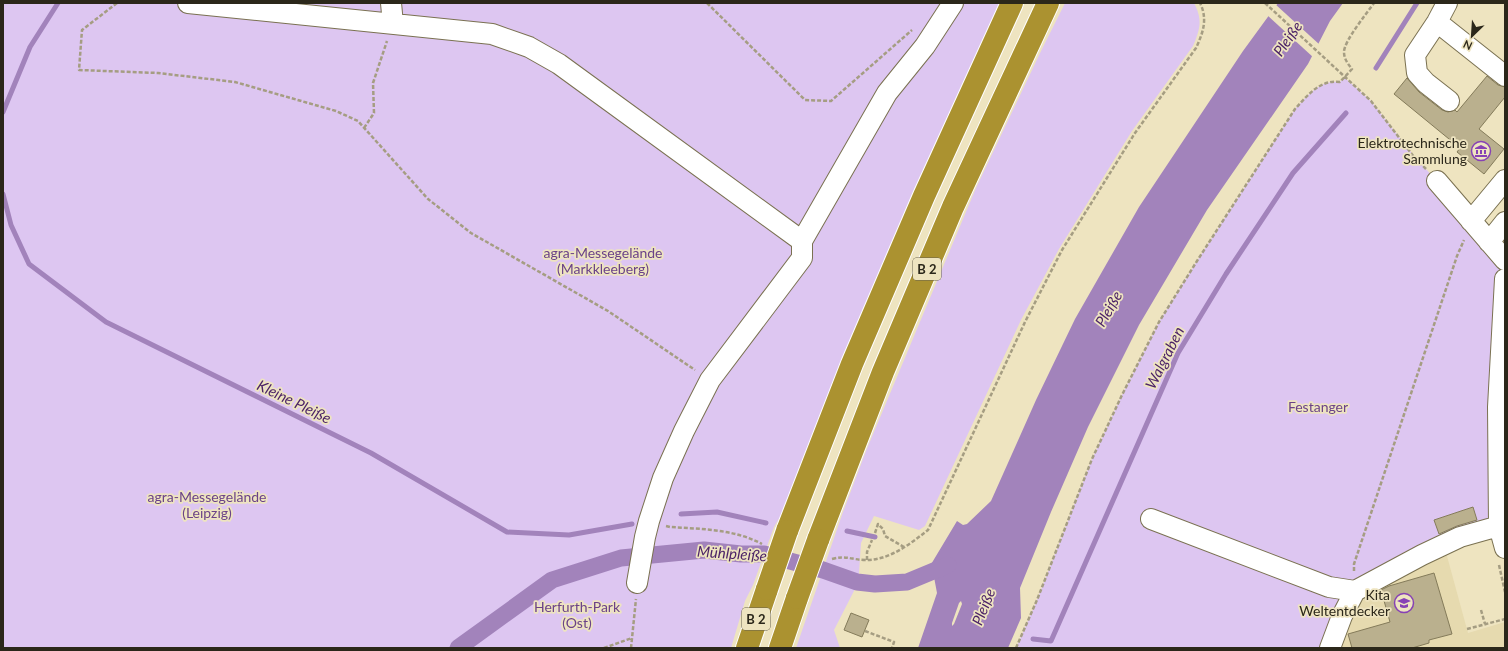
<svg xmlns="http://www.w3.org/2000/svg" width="1508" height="651" font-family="Lato,sans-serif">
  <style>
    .built { fill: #e6daaf }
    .green { fill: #ddc6f1 }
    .water { fill: #a283bb; fill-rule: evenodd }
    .pier { fill: #eee4c0 }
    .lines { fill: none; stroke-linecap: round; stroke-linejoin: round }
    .stream { stroke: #a283bb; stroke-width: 5 }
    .canal { stroke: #a283bb; stroke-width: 17 }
    .building { fill: #bab08e; stroke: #847b5a }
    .minor-casing { stroke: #7a7151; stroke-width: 22 }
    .highway-casing { stroke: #fff; stroke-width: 24 }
    .path { stroke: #a59d82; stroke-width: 2.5; stroke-dasharray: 4 2; stroke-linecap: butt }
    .minor { stroke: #fff; stroke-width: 20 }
    .highway { stroke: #ab9230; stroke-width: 22 }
    .highway-bridge-casing { stroke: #fff; stroke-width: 24; stroke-linecap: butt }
    .highway-bridge { stroke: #ab9230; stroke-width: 22 }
    .labels { text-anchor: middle; stroke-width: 3.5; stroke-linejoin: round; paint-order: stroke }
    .shield { fill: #eee4c0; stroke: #66604c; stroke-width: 1 }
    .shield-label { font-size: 13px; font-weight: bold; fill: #2b271a }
    .poi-label { font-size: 14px; fill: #2b271a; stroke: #eee4c0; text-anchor: end }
    .park-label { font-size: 14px; fill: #6b4288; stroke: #eee4c0 }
    .water-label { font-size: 15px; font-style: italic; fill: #4c2367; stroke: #eee4c0 }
  </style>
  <rect width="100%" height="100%" fill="#eee4c0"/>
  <path class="built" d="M 1444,545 L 1468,633 L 1505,622 L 1505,648 L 1330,648 L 1355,591 Z"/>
  <path class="green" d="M 3,3 L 1000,3 L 913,192 L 859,319 L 783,512 L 774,527 L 753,585 L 745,601 L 731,648 L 3,648 Z
    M 1065,3 L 1194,3 C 1203,20 1200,29 1193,46 L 1132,131 L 1059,249 L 1021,320 L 925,526 L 919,530 L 874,516 L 861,543 L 859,573 L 855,589 L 834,630 L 840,648 L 796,648 L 843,512 L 866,451 L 922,317 L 976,188 L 1042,49 Z
    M 1344,77 L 1371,101 L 1414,156 L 1437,181 L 1505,260 L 1499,526 L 1356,591 L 1330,648 L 1016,648 L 1037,600 L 1092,459 L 1122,395 L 1159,322 L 1197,261 L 1295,109 C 1307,96 1320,79 1340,82 Z"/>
  <path class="water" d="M 1278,3 L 1343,3 L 1330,21 L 1308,64 L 1207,210 L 1139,325 L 1088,427 L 1051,512 L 1020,588 L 1021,618 L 1008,648 L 918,648 L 937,593 L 934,577 L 930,579 L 925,568 L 930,566 L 957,521 L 963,525 L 967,524 L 991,501 L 1036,400 L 1075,319 L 1139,207 L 1243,51 ZM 961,601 L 962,604 L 954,624 L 952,626 L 952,623 L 959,603 Z"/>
  <path class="pier" d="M 1275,4 L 1320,45 L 1314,58 L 1267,15 Z"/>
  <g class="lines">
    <path class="stream" d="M 1376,68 L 1417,3
      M 3,112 L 30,47 L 58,3
      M 3,194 L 11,225 L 29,264 L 106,322 L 371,453 L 507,532 L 569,535 L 632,524
      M 681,514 L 717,512 L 766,523
      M 847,531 L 875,537
      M 1033,639 L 1051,641 L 1178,353 L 1226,274 L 1293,173 L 1346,113"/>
    <path class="canal" d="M 458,648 L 552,580 L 621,558 L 704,550 L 741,554 L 764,554 L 823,570 L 857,582 L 875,584 L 907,582 L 948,565"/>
  </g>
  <path class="building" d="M 1487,76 L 1498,85 L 1505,87 L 1505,97 L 1479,129 L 1504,149 L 1484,174 L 1457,152 L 1460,148 L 1394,94 L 1407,78 L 1419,92 L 1442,110 L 1448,112 L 1455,110 L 1457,112 Z
    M 1473,507 L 1477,520 L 1457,526 L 1439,534 L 1434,520 Z
    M 1434,573 L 1452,634 L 1429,640 L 1429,643 L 1412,648 L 1352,648 L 1348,634 L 1390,622 L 1381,590 L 1389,586 Z
    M 851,613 L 869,620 L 862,637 L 844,630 Z"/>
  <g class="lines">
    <g class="minor-casing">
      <path id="minor" d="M 188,3 L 492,34 L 529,47 L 559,64 L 802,241
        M 391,3 L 393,24
        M 1447,3 L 1437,22 L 1415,55 L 1417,73 L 1426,83 L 1449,101
        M 1437,22 L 1505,76
        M 1437,181 L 1505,260
        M 1471,221 L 1505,180
        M 1489,242 L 1505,222
        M 1505,279 L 1498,407 L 1499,526 L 1505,548
        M 1151,519 L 1329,587 L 1355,591
        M 637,583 L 645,537 L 649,521 L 663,478 L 684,431 L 710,380 L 802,258 L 802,241 L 887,93 L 925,46 L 953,3
        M 1330,648 L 1342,616 L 1355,591 L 1422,555 L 1460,537 L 1499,526"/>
    </g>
    <g class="highway-casing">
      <path id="highway" d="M 787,531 L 852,364 L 924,196 L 1012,3
        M 818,540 L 883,372 L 953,207 L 1048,3
        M 747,648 L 767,589
        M 780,648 L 797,598"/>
    </g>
    <path class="path" d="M 117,3 L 82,30 L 79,70 L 158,73 L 235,82 L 336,111 L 358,121 L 428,199 L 471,233 L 608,311 L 695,370
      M 707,3 L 805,100 L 831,101 L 912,30
      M 1265,3 L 1371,101 L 1414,157 L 1426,169
      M 364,128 L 374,113 L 373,83 L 387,41
      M 666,526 L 670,527 C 701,529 734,529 762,544
      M 875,533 L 878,524 L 883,529 L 885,536 L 904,547
      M 832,559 C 846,555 852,560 866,560 C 890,560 910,544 928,530 L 1025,322 L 1062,250 L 1135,133 L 1196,48 C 1203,33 1208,19 1200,3
      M 867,560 L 867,552 L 872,540
      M 1499,565 L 1505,592
      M 1354,571 L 1354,564 L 1457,256 L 1464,240
      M 1481,610 L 1485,624
      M 1467,629 L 1505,619
      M 865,631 L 894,642 L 892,648
      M 604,648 L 632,638
      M 631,648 L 636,599
      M 1016,648 L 1037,600 L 1092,459 L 1122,395 L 1159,322 L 1197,261 L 1295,109 C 1307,96 1320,79 1340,82 L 1352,69 C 1348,64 1344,59 1344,52 C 1344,41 1367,13 1374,3"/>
    <use href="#minor" class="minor"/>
    <use href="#highway" class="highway"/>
    <g class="highway-bridge-casing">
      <path id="highway-bridge" d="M 767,589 L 787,531
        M 797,598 L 818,540"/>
    </g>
    <use href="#highway-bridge" class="highway-bridge"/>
  </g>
  <defs>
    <g id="museum-ring" transform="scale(1)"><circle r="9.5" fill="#eee4c0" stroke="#8741b5" stroke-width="1.5"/><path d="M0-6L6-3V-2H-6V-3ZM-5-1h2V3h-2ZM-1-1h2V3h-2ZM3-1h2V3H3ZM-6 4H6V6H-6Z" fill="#8741b5"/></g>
    <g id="school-ring" transform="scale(1)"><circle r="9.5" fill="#eee4c0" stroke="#8741b5" stroke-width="1.5"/><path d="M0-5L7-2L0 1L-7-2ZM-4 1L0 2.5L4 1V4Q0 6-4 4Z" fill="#8741b5"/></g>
  </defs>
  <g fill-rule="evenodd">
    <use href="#museum-ring" x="1481" y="151"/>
    <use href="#school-ring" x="1404" y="603"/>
  </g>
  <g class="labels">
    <g class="shield">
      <rect x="913" y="258" width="28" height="22" rx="3"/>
      <rect x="742" y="608" width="28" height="22" rx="3"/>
    </g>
    <g class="shield-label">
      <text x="927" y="274">B 2</text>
      <text x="756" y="624">B 2</text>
    </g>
    <g class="poi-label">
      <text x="1467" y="148">Elektrotechnische<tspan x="1467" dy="16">Sammlung</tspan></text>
      <text x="1390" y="600">Kita<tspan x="1390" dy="16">Weltentdecker</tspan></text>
    </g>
    <g class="park-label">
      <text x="603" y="258">agra-Messegelände<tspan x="603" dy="16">(Markkleeberg)</tspan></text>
      <text x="1318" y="412">Festanger</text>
      <text x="207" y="502">agra-Messegelände<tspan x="207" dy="16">(Leipzig)</tspan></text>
      <text x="577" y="612">Herfurth-Park<tspan x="577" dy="16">(Ost)</tspan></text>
    </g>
    <g class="water-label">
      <text transform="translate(1288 39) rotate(-55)" y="5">Pleiße</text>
      <text transform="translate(1109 309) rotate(-60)" y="5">Pleiße</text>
      <text transform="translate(1165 358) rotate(-63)" y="5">Walgraben</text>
      <text transform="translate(294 402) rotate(26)" y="5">Kleine Pleiße</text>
      <text transform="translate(732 554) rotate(4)" y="5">Mühlpleiße</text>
      <text transform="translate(984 607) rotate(-68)" y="5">Pleiße</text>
    </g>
  </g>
  <rect width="1508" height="651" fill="none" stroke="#2b271a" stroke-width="8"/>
  <g transform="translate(1472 36) rotate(205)" stroke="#eee4c0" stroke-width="3" paint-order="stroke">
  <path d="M0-3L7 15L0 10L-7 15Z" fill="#2b271a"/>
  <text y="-6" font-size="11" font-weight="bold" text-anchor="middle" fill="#2b271a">N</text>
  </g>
</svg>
